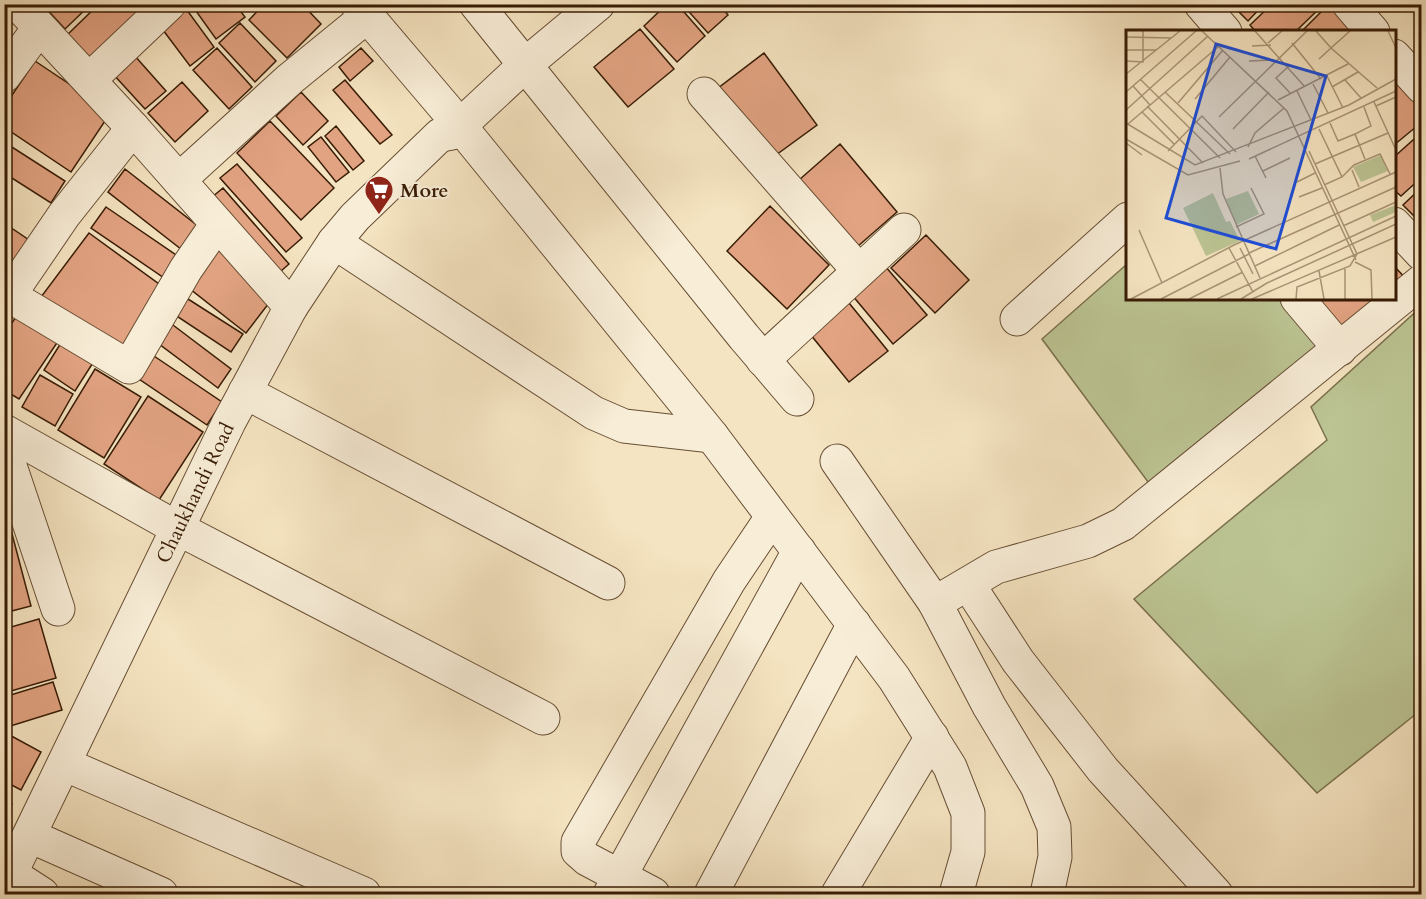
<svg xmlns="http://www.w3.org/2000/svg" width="1426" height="899" font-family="Cardo,serif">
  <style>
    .park { fill: #bcc493; stroke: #7a704c; stroke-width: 1.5 }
    .building { fill: #e2a382; stroke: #381c05; stroke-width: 1.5 }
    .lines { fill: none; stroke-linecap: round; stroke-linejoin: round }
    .minor-casing { stroke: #674e34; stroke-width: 35 }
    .minor { stroke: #f8edd7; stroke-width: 33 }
    .labels { text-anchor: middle; stroke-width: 4.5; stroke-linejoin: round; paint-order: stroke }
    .poi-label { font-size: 20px; font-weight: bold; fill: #381c05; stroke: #f8edd7; text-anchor: start }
    .street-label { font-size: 20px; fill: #381c05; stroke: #f8edd7 }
    .inset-road { fill: none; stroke: #a99476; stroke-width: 1.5 }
    .view { fill: #1d4ed8; fill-opacity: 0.15; stroke: #1d4ed8; stroke-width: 3 }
    .inset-edge { fill: none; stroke: #381c05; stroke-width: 3 }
  </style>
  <rect width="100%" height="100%" fill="#f5e4c1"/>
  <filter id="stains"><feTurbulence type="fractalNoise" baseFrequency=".00333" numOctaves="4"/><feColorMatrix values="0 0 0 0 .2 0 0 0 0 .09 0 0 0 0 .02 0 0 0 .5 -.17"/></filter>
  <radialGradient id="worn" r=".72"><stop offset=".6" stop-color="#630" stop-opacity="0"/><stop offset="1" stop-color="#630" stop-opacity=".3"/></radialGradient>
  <path class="park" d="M 1127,264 L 1128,298 L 1279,299 L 1329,356 L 1151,486 L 1042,339 Z
    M 1421,307 L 1421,710 L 1317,793 L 1134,599 L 1327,440 L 1311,407 Z"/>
  <path class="building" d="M 42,4 L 91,4 L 65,29 Z
    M 99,4 L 135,4 L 149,19 L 97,69 L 66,36 Z
    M 191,4 L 235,4 L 245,17 L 216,39 Z
    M 264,4 L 302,4 L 321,24 L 287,58 L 249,20 Z
    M 667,4 L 677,4 L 705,36 L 677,62 L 644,26 Z
    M 682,4 L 719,4 L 728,15 L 708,33 Z
    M 1231,4 L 1264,4 L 1248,21 Z
    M 1272,4 L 1324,4 L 1295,32 L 1256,32 L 1250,25 Z
    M 1329,4 L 1344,4 L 1354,32 L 1301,32 Z
    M 184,6 L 214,47 L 190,66 L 160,26 Z
    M 240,23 L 276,61 L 255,82 L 219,43 Z
    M 4,29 L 24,46 L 4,68 Z
    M 640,29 L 674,69 L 628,107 L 594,67 Z
    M 217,48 L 252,87 L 229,109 L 193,70 Z
    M 361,48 L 373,61 L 350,81 L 339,67 Z
    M 764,53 L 817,125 L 765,163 L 713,92 Z
    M 134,55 L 166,91 L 145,109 L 113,74 Z
    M 35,61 L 111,112 L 71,172 L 4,127 L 4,107 Z
    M 1394,67 L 1422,98 L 1422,122 L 1394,145 Z
    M 345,80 L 392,135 L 380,144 L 333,90 Z
    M 182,82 L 208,111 L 175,142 L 148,113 Z
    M 301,92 L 328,121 L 303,145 L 276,116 Z
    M 270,121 L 334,188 L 301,220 L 237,153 Z
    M 336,126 L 364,161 L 353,170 L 325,136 Z
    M 1422,132 L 1422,177 L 1401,196 L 1394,190 L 1394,157 Z
    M 321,137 L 349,172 L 336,182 L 308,147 Z
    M 4,142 L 65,181 L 51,203 L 4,173 Z
    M 840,144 L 897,212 L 849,254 L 791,187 Z
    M 237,164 L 302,238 L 286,252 L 220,178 Z
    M 125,169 L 203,230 L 186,253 L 108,192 Z
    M 1422,187 L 1422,224 L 1403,205 Z
    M 223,188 L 289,264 L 272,279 L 206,202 Z
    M 770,206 L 829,265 L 787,309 L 727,251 Z
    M 106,207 L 185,261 L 170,282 L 91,228 Z
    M 4,223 L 32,242 L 12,270 L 4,265 Z
    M 89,233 L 170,292 L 122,357 L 41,297 Z
    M 926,235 L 969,280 L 935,313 L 891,268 Z
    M 215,246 L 276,294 L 246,333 L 185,285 Z
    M 885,266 L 927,315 L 893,344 L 852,295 Z
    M 1394,266 L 1410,283 L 1394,296 Z
    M 177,292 L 243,334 L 231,352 L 166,309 Z
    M 845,298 L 888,351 L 849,382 L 806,329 Z
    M 1320,298 L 1392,298 L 1341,341 L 1311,306 Z
    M 23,307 L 63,334 L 19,399 L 4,390 L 4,334 Z
    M 165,319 L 231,369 L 218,388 L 151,338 Z
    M 64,338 L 96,358 L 75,391 L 44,370 Z
    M 151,354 L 222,402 L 207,425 L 136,377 Z
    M 95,369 L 141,397 L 104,458 L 58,430 Z
    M 40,375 L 73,394 L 55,426 L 22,407 Z
    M 148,396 L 203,432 L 159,500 L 104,464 Z
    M 11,530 L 31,606 L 4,613 L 4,532 Z
    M 39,619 L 56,678 L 4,693 L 4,629 Z
    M 53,682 L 62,710 L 4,728 L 4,697 Z
    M 4,732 L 41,752 L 21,790 L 4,781 Z
    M 4,800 L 12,804 L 4,820 Z"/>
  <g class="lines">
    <g class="minor-casing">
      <g id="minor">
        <path d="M 18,4 L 133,128 L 291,307"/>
        <path d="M 357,4 L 447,110 L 712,436 L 894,678 L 950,767 L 968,813 L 968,852 L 956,894"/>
        <path d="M 476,4 L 744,337 L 797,399"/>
        <path d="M 1201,4 L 1225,32"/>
        <path d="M 1349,4 L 1373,32"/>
        <path d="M 1394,56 L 1422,87"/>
        <path d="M 4,76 L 39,28"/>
        <path d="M 89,80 L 169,4"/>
        <path d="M 704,94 L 859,271"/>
        <path d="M 441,135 L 452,133 L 526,64 L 598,4"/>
        <path d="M 179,180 L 290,79 L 366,17"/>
        <path d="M 1394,224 L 1422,254"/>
        <path d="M 334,242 L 594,413 L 624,426 L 712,436"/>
        <path d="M 10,296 L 129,367 L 186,269 L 217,224"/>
        <path d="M 1297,298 L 1340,349"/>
        <path d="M 4,303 L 64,215 L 133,128"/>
        <path d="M 1017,319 L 1128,219"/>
        <path d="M 763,360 L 904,230"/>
        <path d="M 245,392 L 608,583"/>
        <path d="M 4,431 L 177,528 L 543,718"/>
        <path d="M 4,448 L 58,609"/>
        <path d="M 837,461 L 935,603 L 989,706 L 1037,786 L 1054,827 L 1055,857 L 1047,894"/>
        <path d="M 968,584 L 1018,661 L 1103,770 L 1216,894"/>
        <path d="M 935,603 L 996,567 L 1088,541 L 1123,524 L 1422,281"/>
        <path d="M 64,764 L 364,894"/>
        <path d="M 30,836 L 161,894"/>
        <path d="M 11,874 L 42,894"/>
        <path id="s1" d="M 4,887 L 229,422 L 291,307 L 334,242 L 355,217 L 440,135"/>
        <path d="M 610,894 L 799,551"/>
        <path d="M 653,894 L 587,859 L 578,851 L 578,842 L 729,581 L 772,517"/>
        <path d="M 711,894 L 854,624"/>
        <path d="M 838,894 L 932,737"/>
      </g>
    </g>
    <use href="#minor" class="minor"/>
  </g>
  <defs>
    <g id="supermarket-pin" transform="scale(1.5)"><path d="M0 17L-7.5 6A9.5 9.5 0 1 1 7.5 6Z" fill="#8f2418" stroke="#f8edd7"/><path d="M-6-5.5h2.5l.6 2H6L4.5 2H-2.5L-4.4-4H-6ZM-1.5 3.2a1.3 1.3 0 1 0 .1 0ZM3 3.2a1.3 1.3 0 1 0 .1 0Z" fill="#fff"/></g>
  </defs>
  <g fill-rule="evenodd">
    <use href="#supermarket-pin" x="379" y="190"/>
  </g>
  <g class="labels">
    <g class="poi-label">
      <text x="400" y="197">More</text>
    </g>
    <g class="street-label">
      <text dy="7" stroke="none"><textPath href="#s1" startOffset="438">Chaukhandi Road</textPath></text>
    </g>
  </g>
  <g transform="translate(1126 30)">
    <rect width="270" height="270" fill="#f5e4c1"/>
    <path d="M 255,125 L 262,141 L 235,152 L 227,137 ZM 122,161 L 133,184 L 110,195 L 100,169 ZM 87,163 L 100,192 L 104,191 L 114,211 L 80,226 L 57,178 ZM 270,175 L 270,182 L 247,192 L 244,185 Z" fill="#bcc493"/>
    <path class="inset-road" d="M 76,1 L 161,81 L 230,230M 129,1 L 179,57M 190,1 L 205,18 L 193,29M 224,1 L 205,18 L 251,58M 262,1 L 270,18M 0,7 L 45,8M 142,13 L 156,1M 166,13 L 195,49M 126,16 L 145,15M 0,20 L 30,20M 0,31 L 17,32 L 17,1M 123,31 L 148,30M 163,36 L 150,48 L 165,64M 0,44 L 54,1M 201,46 L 217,78M 14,49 L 94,128M 219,50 L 235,68M 187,54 L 202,83M 7,56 L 24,75M 206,57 L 232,42M 171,61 L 185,90M 0,62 L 70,1M 39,62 L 104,124M 69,69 L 104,27M 152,70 L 222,34M 248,72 L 270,120M 52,73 L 97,20M 21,76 L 77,133M 250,76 L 270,67M 238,77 L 245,96 L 229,104 L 239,129M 0,80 L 82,6M 16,82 L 48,114M 93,87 L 181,1M 0,93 L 69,135 L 223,75 L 270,49M 204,93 L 212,111 L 229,104M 2,94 L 93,16M 107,99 L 143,62M 193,99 L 216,147 L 198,155M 0,109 L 62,145 L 114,131M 0,113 L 16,125M 122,117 L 129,103 L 158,78M 42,121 L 76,86 L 110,122M 129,126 L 140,148M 123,129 L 270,61M 189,134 L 262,103M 94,138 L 97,164 L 134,248M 226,140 L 233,157M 137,141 L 164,128M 216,147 L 228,135 L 254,124 L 264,144M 171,152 L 189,143M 173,167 L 196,158M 217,196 L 270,172M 110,197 L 138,184 L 125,158M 13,200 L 36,253M 103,218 L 127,262M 114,218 L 127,244M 123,223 L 270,157M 229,232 L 245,240 L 246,269M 129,236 L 213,195M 219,239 L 219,269M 193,241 L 198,269M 5,269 L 108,215 L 270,142M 35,269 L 123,224M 63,269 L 117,242M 91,269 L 270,186M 115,269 L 141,253 L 270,194M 126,269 L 270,207M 170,269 L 171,257 L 224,236 L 231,224 L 183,121"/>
    <path class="view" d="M 90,14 L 200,46 L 150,219 L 40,188 Z"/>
    <rect width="270" height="270" class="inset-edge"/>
  </g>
  <rect width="1426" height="899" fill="none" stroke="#f5e4c1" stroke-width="24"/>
  <rect x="6" y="6" width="1414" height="887" fill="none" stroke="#381c05" stroke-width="3"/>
  <rect x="12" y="12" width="1402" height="875" fill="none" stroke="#381c05" stroke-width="1.5"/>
  <rect width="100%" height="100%" filter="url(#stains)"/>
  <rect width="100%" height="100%" fill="url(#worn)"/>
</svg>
